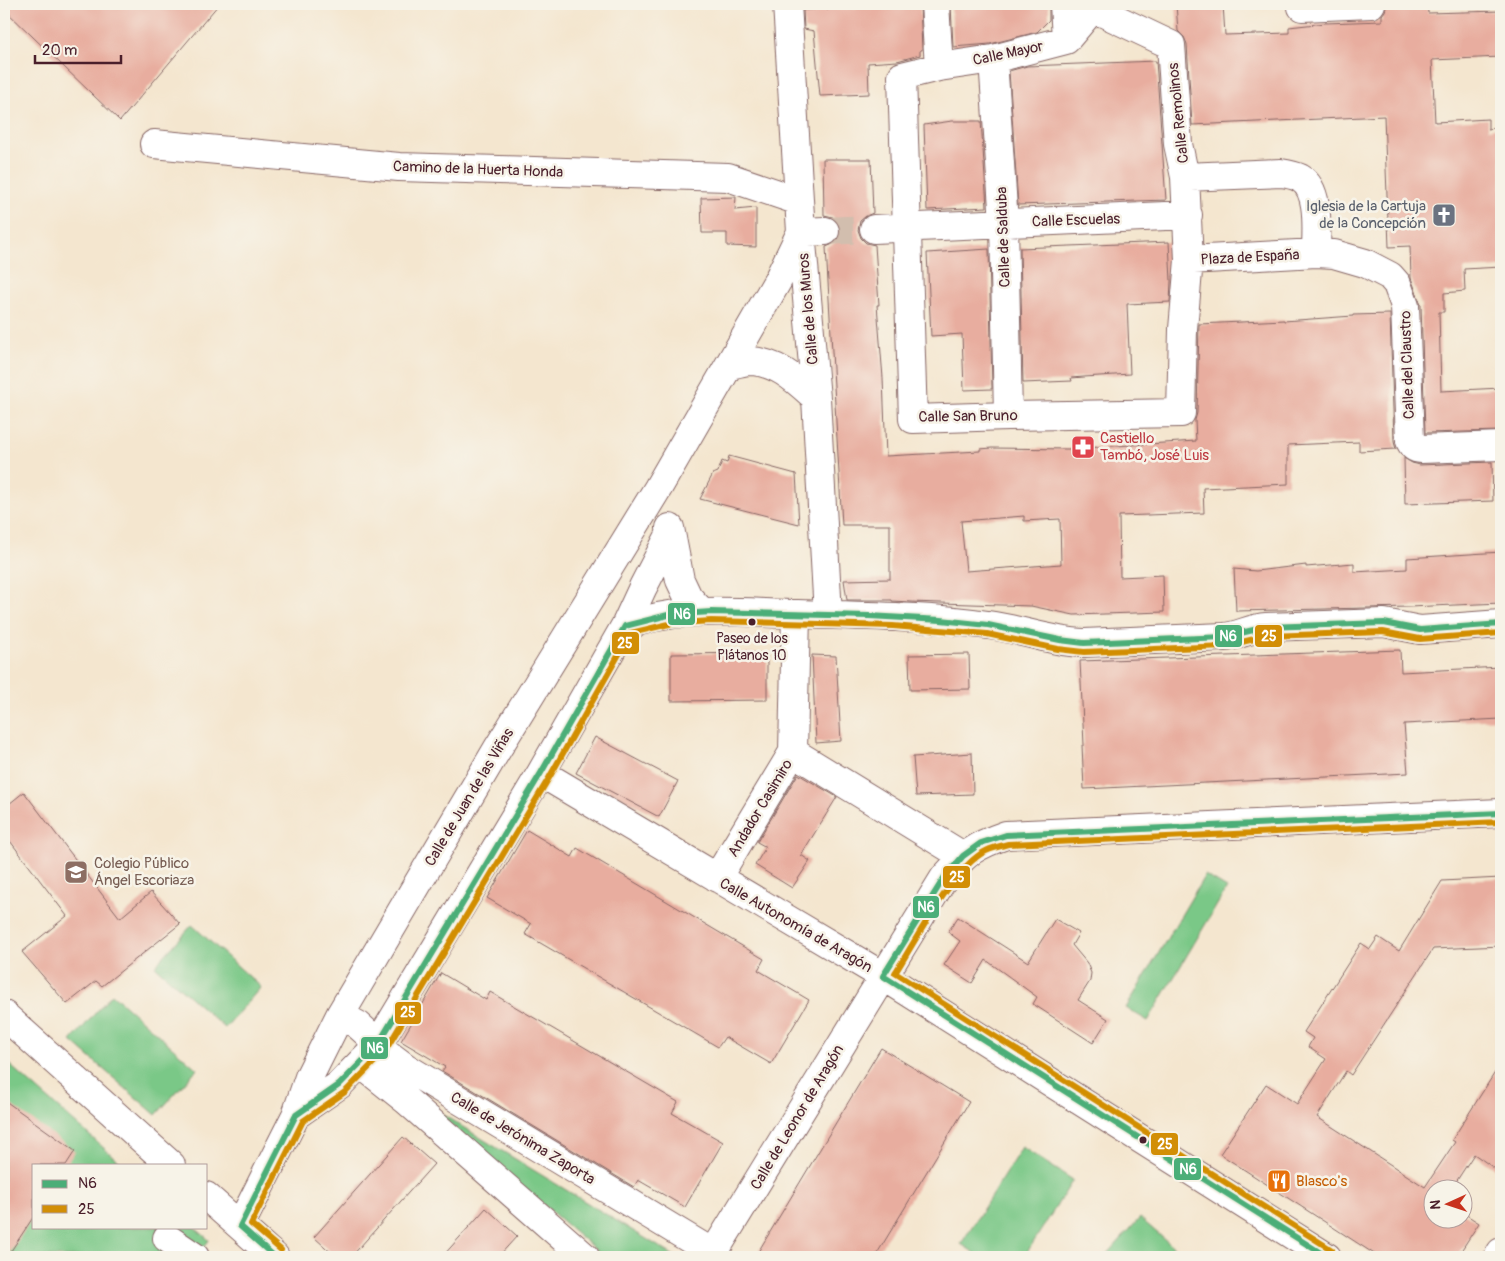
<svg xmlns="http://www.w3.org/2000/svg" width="1505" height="1261" font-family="Pangolin,sans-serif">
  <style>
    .green { fill: #7ac887; stroke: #627459 }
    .building { fill: #e8ad9f; fill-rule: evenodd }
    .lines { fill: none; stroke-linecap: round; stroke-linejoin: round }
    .minor-tunnel { stroke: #d2beae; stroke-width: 28; stroke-dasharray: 28 14; stroke-linecap: butt }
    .minor-casing { stroke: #866564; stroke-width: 30 }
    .minor { stroke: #fff; stroke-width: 28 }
    .bus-1-casing { stroke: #f7f3e8; stroke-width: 10 }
    .bus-2-casing { stroke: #f7f3e8; stroke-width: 10 }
    .bus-1 { stroke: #4bae78; stroke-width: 6 }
    .bus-2 { stroke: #d28e06; stroke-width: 6 }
    .bus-dot { fill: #4a1f2b; stroke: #f7f3e8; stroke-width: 2 }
    .labels { text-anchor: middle; stroke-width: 5; stroke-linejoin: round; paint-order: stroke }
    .bus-label { font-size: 14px; fill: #4a1f2b; stroke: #f7f3e8 }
    .street-label { font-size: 15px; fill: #4a1f2b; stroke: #f7f3e8 }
    .worship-label { font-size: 15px; fill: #5b616d; stroke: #f7f3e8; text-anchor: end }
    .health-label { font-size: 15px; fill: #be3a42; stroke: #f7f3e8; text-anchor: start }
    .education-label { font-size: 15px; fill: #785e54; stroke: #f7f3e8; text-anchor: start }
    .food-label { font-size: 15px; fill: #c56008; stroke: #f7f3e8; text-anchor: start }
    .line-badge { stroke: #f7f3e8; stroke-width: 2 }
    .badge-label { font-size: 14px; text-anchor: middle; font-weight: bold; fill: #fff }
  </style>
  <rect width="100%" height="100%" fill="#f7f3e8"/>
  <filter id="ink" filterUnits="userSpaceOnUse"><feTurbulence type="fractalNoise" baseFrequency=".02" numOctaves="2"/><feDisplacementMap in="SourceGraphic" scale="10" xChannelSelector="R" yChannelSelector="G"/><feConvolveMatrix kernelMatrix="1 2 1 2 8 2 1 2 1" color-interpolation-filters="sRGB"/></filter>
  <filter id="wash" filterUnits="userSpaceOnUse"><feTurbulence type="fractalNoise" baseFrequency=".0096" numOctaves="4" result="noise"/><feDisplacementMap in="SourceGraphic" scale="20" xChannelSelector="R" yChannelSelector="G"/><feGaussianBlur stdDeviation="1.12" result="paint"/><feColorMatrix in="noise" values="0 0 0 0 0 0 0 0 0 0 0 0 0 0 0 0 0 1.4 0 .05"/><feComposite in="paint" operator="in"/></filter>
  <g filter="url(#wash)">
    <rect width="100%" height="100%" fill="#f4e6cf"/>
    <path class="green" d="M 1205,875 L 1227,888 L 1148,1021 L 1126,1008 Z
      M 192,925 L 261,987 L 225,1028 L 155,966 Z
      M 112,994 L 197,1069 L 156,1115 L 71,1041 Z
      M 4,1060 L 123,1165 L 34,1165 L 34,1227 L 194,1227 L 209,1240 L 198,1257 L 4,1257 Z
      M 430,1107 L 676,1257 L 604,1257 Z
      M 1022,1147 L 1073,1180 L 1024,1257 L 981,1257 L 961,1244 Z
      M 1140,1218 L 1185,1257 L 1105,1257 Z"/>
    <g id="blocks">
      <path class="building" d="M 4,4 L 219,4 L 120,121 L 4,9 Z
        M 856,4 L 920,4 L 922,50 L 920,50 L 920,55 L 897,61 L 868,63 L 869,94 L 820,96 L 814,31 L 804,29 L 803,10 L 856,8 Z
        M 951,4 L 1049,4 L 1049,20 L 1037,32 L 990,44 L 953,47 Z
        M 1176,4 L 1223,4 L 1225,35 L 1289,33 L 1289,27 L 1325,23 L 1382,21 L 1382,15 L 1385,11 L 1387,4 L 1427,4 L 1428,13 L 1501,11 L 1501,57 L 1432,60 L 1435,122 L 1488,119 L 1488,129 L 1501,127 L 1501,267 L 1464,269 L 1465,291 L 1444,293 L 1444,312 L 1439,312 L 1441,391 L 1501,388 L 1501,431 L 1425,433 L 1421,305 L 1411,278 L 1410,246 L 1389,247 L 1384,116 L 1192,125 L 1187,44 L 1184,37 L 1178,31 Z
        M 1156,61 L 1166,200 L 1018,205 L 1009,71 L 1027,66 Z
        M 952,121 L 981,121 L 987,207 L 927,210 L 924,125 Z
        M 823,159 L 871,159 L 873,213 L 866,216 L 860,221 L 858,230 L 861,238 L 866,243 L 875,245 L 879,305 L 877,305 L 883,378 L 886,456 L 980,451 L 980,449 L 992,448 L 1068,449 L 1196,441 L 1195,420 L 1197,413 L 1199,324 L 1284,320 L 1284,321 L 1353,316 L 1353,315 L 1390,314 L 1394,442 L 1396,449 L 1359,451 L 1359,442 L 1288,445 L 1288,484 L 1203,488 L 1204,513 L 1119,516 L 1120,577 L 1163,575 L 1164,612 L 1074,615 L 1031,606 L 911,602 L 892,601 L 892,600 L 847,600 L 844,580 L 890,579 L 890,525 L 842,525 L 826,247 L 833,244 L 839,239 L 841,230 L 838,223 L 833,217 L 824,215 ZM 1024,516 L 1024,521 L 1060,519 L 1061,564 L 966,571 L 961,521 Z
        M 736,197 L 735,210 L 756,208 L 756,247 L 727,246 L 727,233 L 702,233 L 701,198 Z
        M 1169,242 L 1171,281 L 1170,302 L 1127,304 L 1130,374 L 1084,377 L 1071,378 L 1072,381 L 1023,383 L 1020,248 Z
        M 989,249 L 992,389 L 964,390 L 962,334 L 931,336 L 927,253 Z
        M 729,456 L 796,474 L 799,524 L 700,499 L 713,474 L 718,472 L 722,461 L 727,463 Z
        M 1404,458 L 1412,463 L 1420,465 L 1492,462 L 1493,501 L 1405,504 Z
        M 1501,552 L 1501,603 L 1409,607 L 1236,611 L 1234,569 L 1256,571 L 1306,565 L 1306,567 L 1354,563 L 1354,572 L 1407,569 L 1407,558 Z
        M 1400,650 L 1401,672 L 1501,667 L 1501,719 L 1404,724 L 1408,773 L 1084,789 L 1082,745 L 1084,745 L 1080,661 Z
        M 767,653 L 767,700 L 671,701 L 671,654 Z
        M 969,654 L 970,689 L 910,690 L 909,655 Z
        M 812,655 L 836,656 L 841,741 L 816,743 Z
        M 595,737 L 678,781 L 659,817 L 576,773 Z
        M 972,753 L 973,794 L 916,796 L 913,757 Z
        M 798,774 L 837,797 L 801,855 L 810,861 L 792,888 L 755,865 L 766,847 L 757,842 Z
        M 24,792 L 120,918 L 151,892 L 180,924 L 102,986 L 96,981 L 67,1004 L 22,952 L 67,916 L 4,833 L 4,808 Z
        M 527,830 L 572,857 L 577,848 L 764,959 L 758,970 L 809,1000 L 771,1064 L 725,1037 L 718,1047 L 525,934 L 531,924 L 487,898 Z
        M 1501,878 L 1501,946 L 1433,949 L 1351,1075 L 1346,1071 L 1317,1117 L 1425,1187 L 1455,1142 L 1452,1140 L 1501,1063 L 1501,1173 L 1474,1154 L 1452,1188 L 1432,1188 L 1432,1218 L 1462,1218 L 1462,1212 L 1479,1223 L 1457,1257 L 1379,1257 L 1220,1154 L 1266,1084 L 1297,1104 L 1326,1059 L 1308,1047 L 1313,1038 L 1304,1032 L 1361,943 L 1370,949 L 1378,937 L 1399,951 L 1442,881 Z
        M 958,917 L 1028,962 L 1055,919 L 1079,933 L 1072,945 L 1087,963 L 1091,973 L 1090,981 L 1078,1000 L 1108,1019 L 1093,1043 L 1033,1004 L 1037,997 L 986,960 L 972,983 L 944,965 L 960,941 L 948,932 Z
        M 441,973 L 486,1000 L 490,992 L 678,1102 L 672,1113 L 723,1142 L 685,1207 L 638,1180 L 634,1187 L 442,1071 L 445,1067 L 401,1041 Z
        M 881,1048 L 969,1102 L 875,1257 L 755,1257 Z
        M 4,1100 L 75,1151 L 66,1165 L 34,1165 L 34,1216 L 7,1257 L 4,1257 Z
        M 403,1137 L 434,1164 L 351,1257 L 336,1257 L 314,1237 Z
        M 486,1208 L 517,1236 L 498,1257 L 442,1257 Z"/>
    </g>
  </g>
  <g filter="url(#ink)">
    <use href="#blocks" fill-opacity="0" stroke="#866564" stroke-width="1"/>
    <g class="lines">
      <path class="minor-tunnel" d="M 825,231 L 874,229"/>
      <g class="minor-casing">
        <path id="minor" d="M 787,4 L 801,232 L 816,398 L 828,615
          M 935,4 L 939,67
          M 1064,4 L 1066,40
          M 1302,4 L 1302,7 L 1371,4
          M 1093,8 L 1171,45 L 1178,144 L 1185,177 L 1189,260 L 1183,329 L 1181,413 L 1008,416 L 913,419 L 902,76 L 939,67 L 993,59 L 1066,40 L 1093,8 L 1098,4
          M 993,59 L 1004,223 L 1008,416
          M 154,144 L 399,167 L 728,177 L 799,201
          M 1185,177 L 1281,173 C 1288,174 1294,175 1300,178 C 1321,190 1316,232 1316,253
          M 874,229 L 1188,215
          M 801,232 L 825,231
          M 1189,260 L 1316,253 L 1334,254 L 1365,263 L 1390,276 L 1397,284 L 1405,306 L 1410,441 C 1413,447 1415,449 1421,449 L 1501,446
          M 729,365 C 735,364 742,362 748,361 C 777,361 796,380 816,398
          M 670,528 L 680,580 L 688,597 L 701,611
          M 625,626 C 681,605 740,613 798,614 C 861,616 925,616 988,625 C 1020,629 1051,642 1084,643 L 1224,637 C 1238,636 1251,628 1266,627 L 1384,623 L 1420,630 L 1501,624
          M 793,752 L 963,856
          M 541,773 L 883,976 L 1327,1257
          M 717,878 L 793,752 L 796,614
          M 4,1015 L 171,1165
          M 340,1015 L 358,1025 L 368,1034 L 377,1046 L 405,1067 L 713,1253
          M 361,1064 L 406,1100 L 585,1257
          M 296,1115 L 339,1085 L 377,1046 L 541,773 L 625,626 L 643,587 L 671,533
          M 206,1196 L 275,1257
          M 240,1226 L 296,1115 L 309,1077 L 340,1015 L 498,748 L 658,488 L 778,280 L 801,232
          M 167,1238 L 195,1257
          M 711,1257 L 944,878 C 967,852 974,846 1006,835 L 1501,813
          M 1498,1257 L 1501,1252"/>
      </g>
      <use href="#minor" class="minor"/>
      <g class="bus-1-casing">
        <path id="bus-1" d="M 275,1257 L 240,1226 L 296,1115 L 339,1085 L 377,1046 L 541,773 L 625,626 L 668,615 L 711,612 L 869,616 L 941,620 L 988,625 L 1060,640 L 1084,643 L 1224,637 L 1266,627 L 1384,623 L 1420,630 L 1501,624
          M 1327,1257 L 883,976 L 944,878 L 963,856 L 981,843 L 1006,835 L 1501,813"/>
      </g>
      <g class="bus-2-casing">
        <path id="bus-2" d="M 281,1250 L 251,1224 L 303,1121 L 345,1092 L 385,1051 L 549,778 L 631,633 L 669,624 L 711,621 L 893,626 L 987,634 L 1058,649 L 1084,652 L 1225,646 L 1267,636 L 1383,632 L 1420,639 L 1501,633
          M 1332,1250 L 895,973 C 915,942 954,866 986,851 C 992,848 1000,846 1008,844 L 1501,822"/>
      </g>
      <use href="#bus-1" class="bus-1"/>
      <use href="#bus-2" class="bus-2"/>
    </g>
  </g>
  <defs>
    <g id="church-square" transform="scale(1.25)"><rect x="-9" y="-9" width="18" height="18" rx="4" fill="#6b7280" stroke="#f7f3e8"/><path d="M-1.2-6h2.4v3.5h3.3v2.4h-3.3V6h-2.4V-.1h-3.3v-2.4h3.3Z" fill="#fff"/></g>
    <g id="pharmacy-square" transform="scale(1.25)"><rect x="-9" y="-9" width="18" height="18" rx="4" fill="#e0444e" stroke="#f7f3e8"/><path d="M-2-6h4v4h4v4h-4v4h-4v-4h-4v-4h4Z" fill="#fff"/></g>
    <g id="school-square" transform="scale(1.25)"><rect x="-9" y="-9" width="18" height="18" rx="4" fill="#8d6e63" stroke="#f7f3e8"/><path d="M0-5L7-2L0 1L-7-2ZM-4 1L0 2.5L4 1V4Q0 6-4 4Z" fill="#fff"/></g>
    <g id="restaurant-square" transform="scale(1.25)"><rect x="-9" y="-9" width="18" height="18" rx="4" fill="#e8710a" stroke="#f7f3e8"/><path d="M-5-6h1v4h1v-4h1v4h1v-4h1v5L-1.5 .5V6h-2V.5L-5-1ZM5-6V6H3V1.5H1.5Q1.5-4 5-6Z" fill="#fff"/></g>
  </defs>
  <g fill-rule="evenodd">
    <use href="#church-square" x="1444" y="215"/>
    <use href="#pharmacy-square" x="1083" y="447"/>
    <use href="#school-square" x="76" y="872"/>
    <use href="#restaurant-square" x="1279" y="1181"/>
  </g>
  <g class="bus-dot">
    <circle cx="752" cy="622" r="4.5"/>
    <circle cx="1143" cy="1140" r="4.5"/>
  </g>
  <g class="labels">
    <g class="bus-label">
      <text x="752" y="643">Paseo de los<tspan x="752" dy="17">Plátanos 10</tspan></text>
    </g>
    <g class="street-label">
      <text transform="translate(1008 53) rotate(-12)" y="5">Calle Mayor</text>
      <text transform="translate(1178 113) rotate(-96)" y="5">Calle Remolinos</text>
      <text transform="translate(478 169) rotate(2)" y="5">Camino de la Huerta Honda</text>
      <text transform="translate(1076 220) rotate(-2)" y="5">Calle Escuelas</text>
      <text transform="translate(1003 237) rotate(-92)" y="5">Calle de Salduba</text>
      <text transform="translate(1250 257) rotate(-3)" y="5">Plaza de España</text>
      <text transform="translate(808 309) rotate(-95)" y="5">Calle de los Muros</text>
      <text transform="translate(1407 365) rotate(-92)" y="5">Calle del Claustro</text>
      <text transform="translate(968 416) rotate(-1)" y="5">Calle San Bruno</text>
      <text transform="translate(469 797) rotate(-59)" y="5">Calle de Juan de las Viñas</text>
      <text transform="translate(760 808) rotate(-59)" y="5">Andador Casimiro</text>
      <text transform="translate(796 925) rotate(30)" y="5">Calle Autonomía de Aragón</text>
      <text transform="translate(797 1117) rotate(-59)" y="5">Calle de Leonor de Aragón</text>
      <text transform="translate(523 1138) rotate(31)" y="5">Calle de Jerónima Zaporta</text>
    </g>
    <g class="worship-label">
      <text x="1426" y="211">Iglesia de la Cartuja<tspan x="1426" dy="17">de la Concepción</tspan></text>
    </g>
    <g class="health-label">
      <text x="1100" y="443">Castiello<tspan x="1100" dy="17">Tambó, José Luis</tspan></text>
    </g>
    <g class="education-label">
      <text x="94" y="868">Colegio Público<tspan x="94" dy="17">Ángel Escoriaza</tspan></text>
    </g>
    <g class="food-label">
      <text x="1296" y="1186">Blasco's</text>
    </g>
  </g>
  <g class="line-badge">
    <rect x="667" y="602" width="29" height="24" rx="5" fill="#4bae78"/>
    <rect x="1254" y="624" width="29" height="24" rx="5" fill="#d28e06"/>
    <rect x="1214" y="624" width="29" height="24" rx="5" fill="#4bae78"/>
    <rect x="611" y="631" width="29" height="24" rx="5" fill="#d28e06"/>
    <rect x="942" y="865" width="29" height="24" rx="5" fill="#d28e06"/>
    <rect x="912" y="895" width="28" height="24" rx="5" fill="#4bae78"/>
    <rect x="394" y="1001" width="28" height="24" rx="5" fill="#d28e06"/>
    <rect x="360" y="1036" width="29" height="24" rx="5" fill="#4bae78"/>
    <rect x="1150" y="1132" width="29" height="24" rx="5" fill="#d28e06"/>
    <rect x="1173" y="1157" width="29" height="24" rx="5" fill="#4bae78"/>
  </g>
  <g class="badge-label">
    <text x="682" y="619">N6</text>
    <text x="1269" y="641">25</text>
    <text x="1228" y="641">N6</text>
    <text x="625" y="648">25</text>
    <text x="957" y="882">25</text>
    <text x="926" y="912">N6</text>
    <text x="408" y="1017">25</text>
    <text x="375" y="1053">N6</text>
    <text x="1165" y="1149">25</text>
    <text x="1188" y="1174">N6</text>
  </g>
  <rect width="1505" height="1261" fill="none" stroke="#f7f3e8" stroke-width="20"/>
  <rect x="32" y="1164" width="175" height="65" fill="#f7f3e8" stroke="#b29e9c"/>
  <rect x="42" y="1180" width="25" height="8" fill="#4bae78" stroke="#b29e9c"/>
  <text x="78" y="1188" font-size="15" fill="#4a1f2b">N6</text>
  <rect x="42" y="1205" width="25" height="8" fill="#d28e06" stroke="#b29e9c"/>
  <text x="78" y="1214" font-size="15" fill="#4a1f2b">25</text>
  <g transform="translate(1448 1204) rotate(267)"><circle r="24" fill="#f7f3e8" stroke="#b29e9c"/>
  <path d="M0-4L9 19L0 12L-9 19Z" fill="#c8321e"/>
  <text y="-8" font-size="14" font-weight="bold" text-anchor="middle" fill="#4a1f2b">N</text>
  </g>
  <path d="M35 55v8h86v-8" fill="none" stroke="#4a1f2b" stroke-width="2.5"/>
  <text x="42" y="55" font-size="15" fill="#4a1f2b" stroke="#f7f3e8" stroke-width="4" paint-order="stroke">20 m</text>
</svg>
